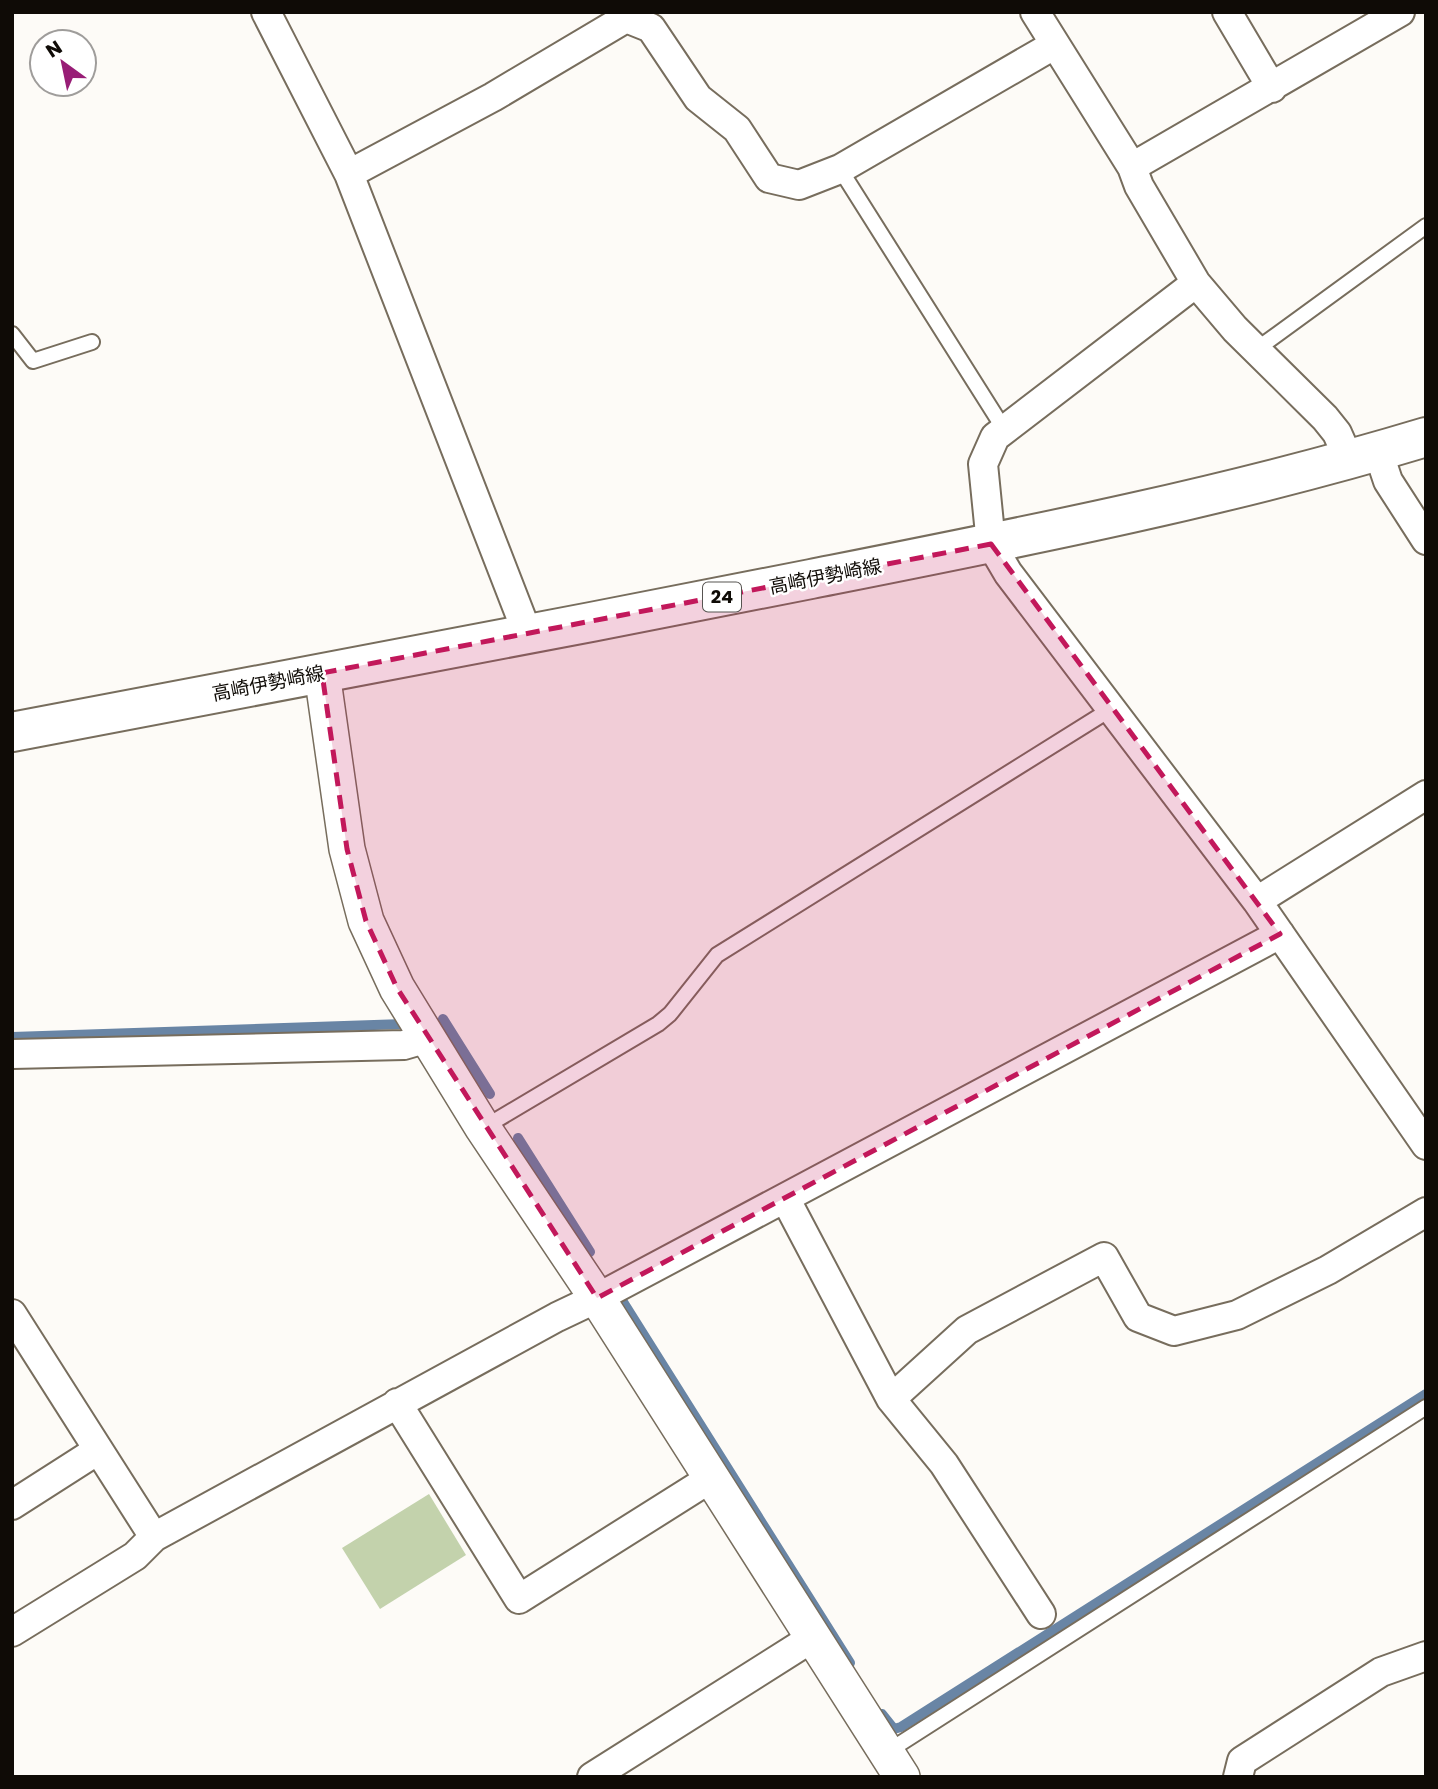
<svg xmlns="http://www.w3.org/2000/svg" width="1438" height="1789" font-family="Poppins,'Noto Sans JP',sans-serif">
  <style>
    .green { fill: #c3d2ac }
    .lines { fill: none; stroke-linecap: round; stroke-linejoin: round }
    .stream { stroke: #6985a5; stroke-width: 10 }
    .service-casing { stroke: #776d5d; stroke-width: 18 }
    .minor-casing { stroke: #776d5d; stroke-width: 32 }
    .tertiary-casing { stroke: #776d5d; stroke-width: 38 }
    .primary-casing { stroke: #776d5d; stroke-width: 42 }
    .service { stroke: #fff; stroke-width: 14 }
    .minor { stroke: #fff; stroke-width: 28 }
    .tertiary { stroke: #fff; stroke-width: 35 }
    .primary { stroke: #fff; stroke-width: 38 }
    .marked { fill: #c2185b; fill-opacity: 0.2; stroke: #c2185b; stroke-width: 5; stroke-dasharray: 14 9; stroke-linejoin: round }
    .labels { text-anchor: middle; stroke-width: 5; stroke-linejoin: round; paint-order: stroke }
    .shield { fill: #fff; stroke: #575451; stroke-width: 2 }
    .shield-label { font-size: 18px; font-weight: bold; fill: #0f0b06 }
    .street-label { font-size: 19px; fill: #0f0b06; stroke: #fff }
  </style>
  <rect width="100%" height="100%" fill="#fdfbf7"/>
  <path class="green" d="M 429,1494 L 466,1555 L 380,1609 L 342,1548 Z"/>
  <g class="lines">
    <path class="stream" d="M 443,1019 L 490,1094
      M 12,1037 L 404,1024
      M 518,1138 L 590,1252
      M 623,1302 L 850,1663
      M 882,1714 L 894,1729 L 901,1727 L 1426,1394"/>
    <g class="service-casing">
      <path id="service" d="M 840,169 L 1004,429
        M 12,334 L 33,361 L 92,342
        M 1257,349 L 1426,226
        M 483,1128 L 658,1024 L 670,1014 L 717,955 L 1111,709
        M 887,1752 L 1426,1407"/>
    </g>
    <g class="minor-casing">
      <path id="minor" d="M 266,12 L 349,174 L 528,635
        M 1035,12 L 1132,167 L 1139,186 L 1196,283 L 1235,329 L 1325,418 L 1337,433 L 1349,460
        M 1227,12 L 1272,88
        M 1132,167 L 1400,12
        M 349,174 L 493,97 L 626,18 L 651,28 L 698,98 L 737,129 L 769,178 L 799,185 L 840,169 L 1054,45
        M 1196,283 L 995,437 L 983,464 L 991,544 L 1008,573 L 1257,901 L 1426,1145
        M 1378,451 L 1388,481 L 1426,540
        M 1257,901 L 1426,795
        M 12,1054 L 404,1045 L 428,1038
        M 785,1198 L 891,1399 L 944,1464 L 1041,1614
        M 12,1314 L 154,1537
        M 891,1399 L 967,1330 L 1104,1257 L 1138,1317 L 1174,1331 L 1237,1315 L 1328,1270 L 1426,1212
        M 397,1403 L 519,1599 L 711,1478
        M 12,1505 L 98,1450
        M 12,1632 L 135,1556 L 154,1537 L 557,1317 L 597,1298 L 1280,934
        M 592,1777 L 812,1638
        M 1238,1777 L 1242,1761 L 1381,1672 L 1426,1656"/>
    </g>
    <g class="tertiary-casing">
      <path id="tertiary" d="M 322,673 L 347,849 L 366,921 L 397,988 L 483,1128 L 597,1298 L 902,1777"/>
    </g>
    <g class="primary-casing">
      <path id="primary" d="M 12,732 C 278,681 545,632 811,579 C 1018,538 1224,498 1426,437"/>
    </g>
    <use href="#service" class="service"/>
    <use href="#minor" class="minor"/>
    <use href="#tertiary" class="tertiary"/>
    <use href="#primary" class="primary"/>
  </g>
  <path class="marked" d="M 991,544 L 1280,934 L 597,1298 L 397,988 L 366,921 L 347,849 L 322,673 Z"/>
  <g class="labels">
    <rect class="shield" x="703" y="582.5" width="38" height="29" rx="5"/>
    <g class="shield-label">
      <text x="722" y="603">24</text>
    </g>
    <g class="street-label">
      <text transform="translate(825 576) rotate(-11)" y="7">高崎伊勢崎線</text>
      <text transform="translate(268 683) rotate(-11)" y="7">高崎伊勢崎線</text>
    </g>
  </g>
  <rect width="1438" height="1789" fill="none" stroke="#0f0b06" stroke-width="28"/>
  <g transform="translate(63 63) rotate(327)"><circle r="33" fill="#ffffff" stroke="#9f9d9b" stroke-width="2"/>
  <path d="M0-5L12 26L0 18L-12 26Z" fill="#981d76"/>
  <text y="-10" font-size="19" font-weight="bold" text-anchor="middle" fill="#0f0b06">N</text>
  </g>
</svg>
